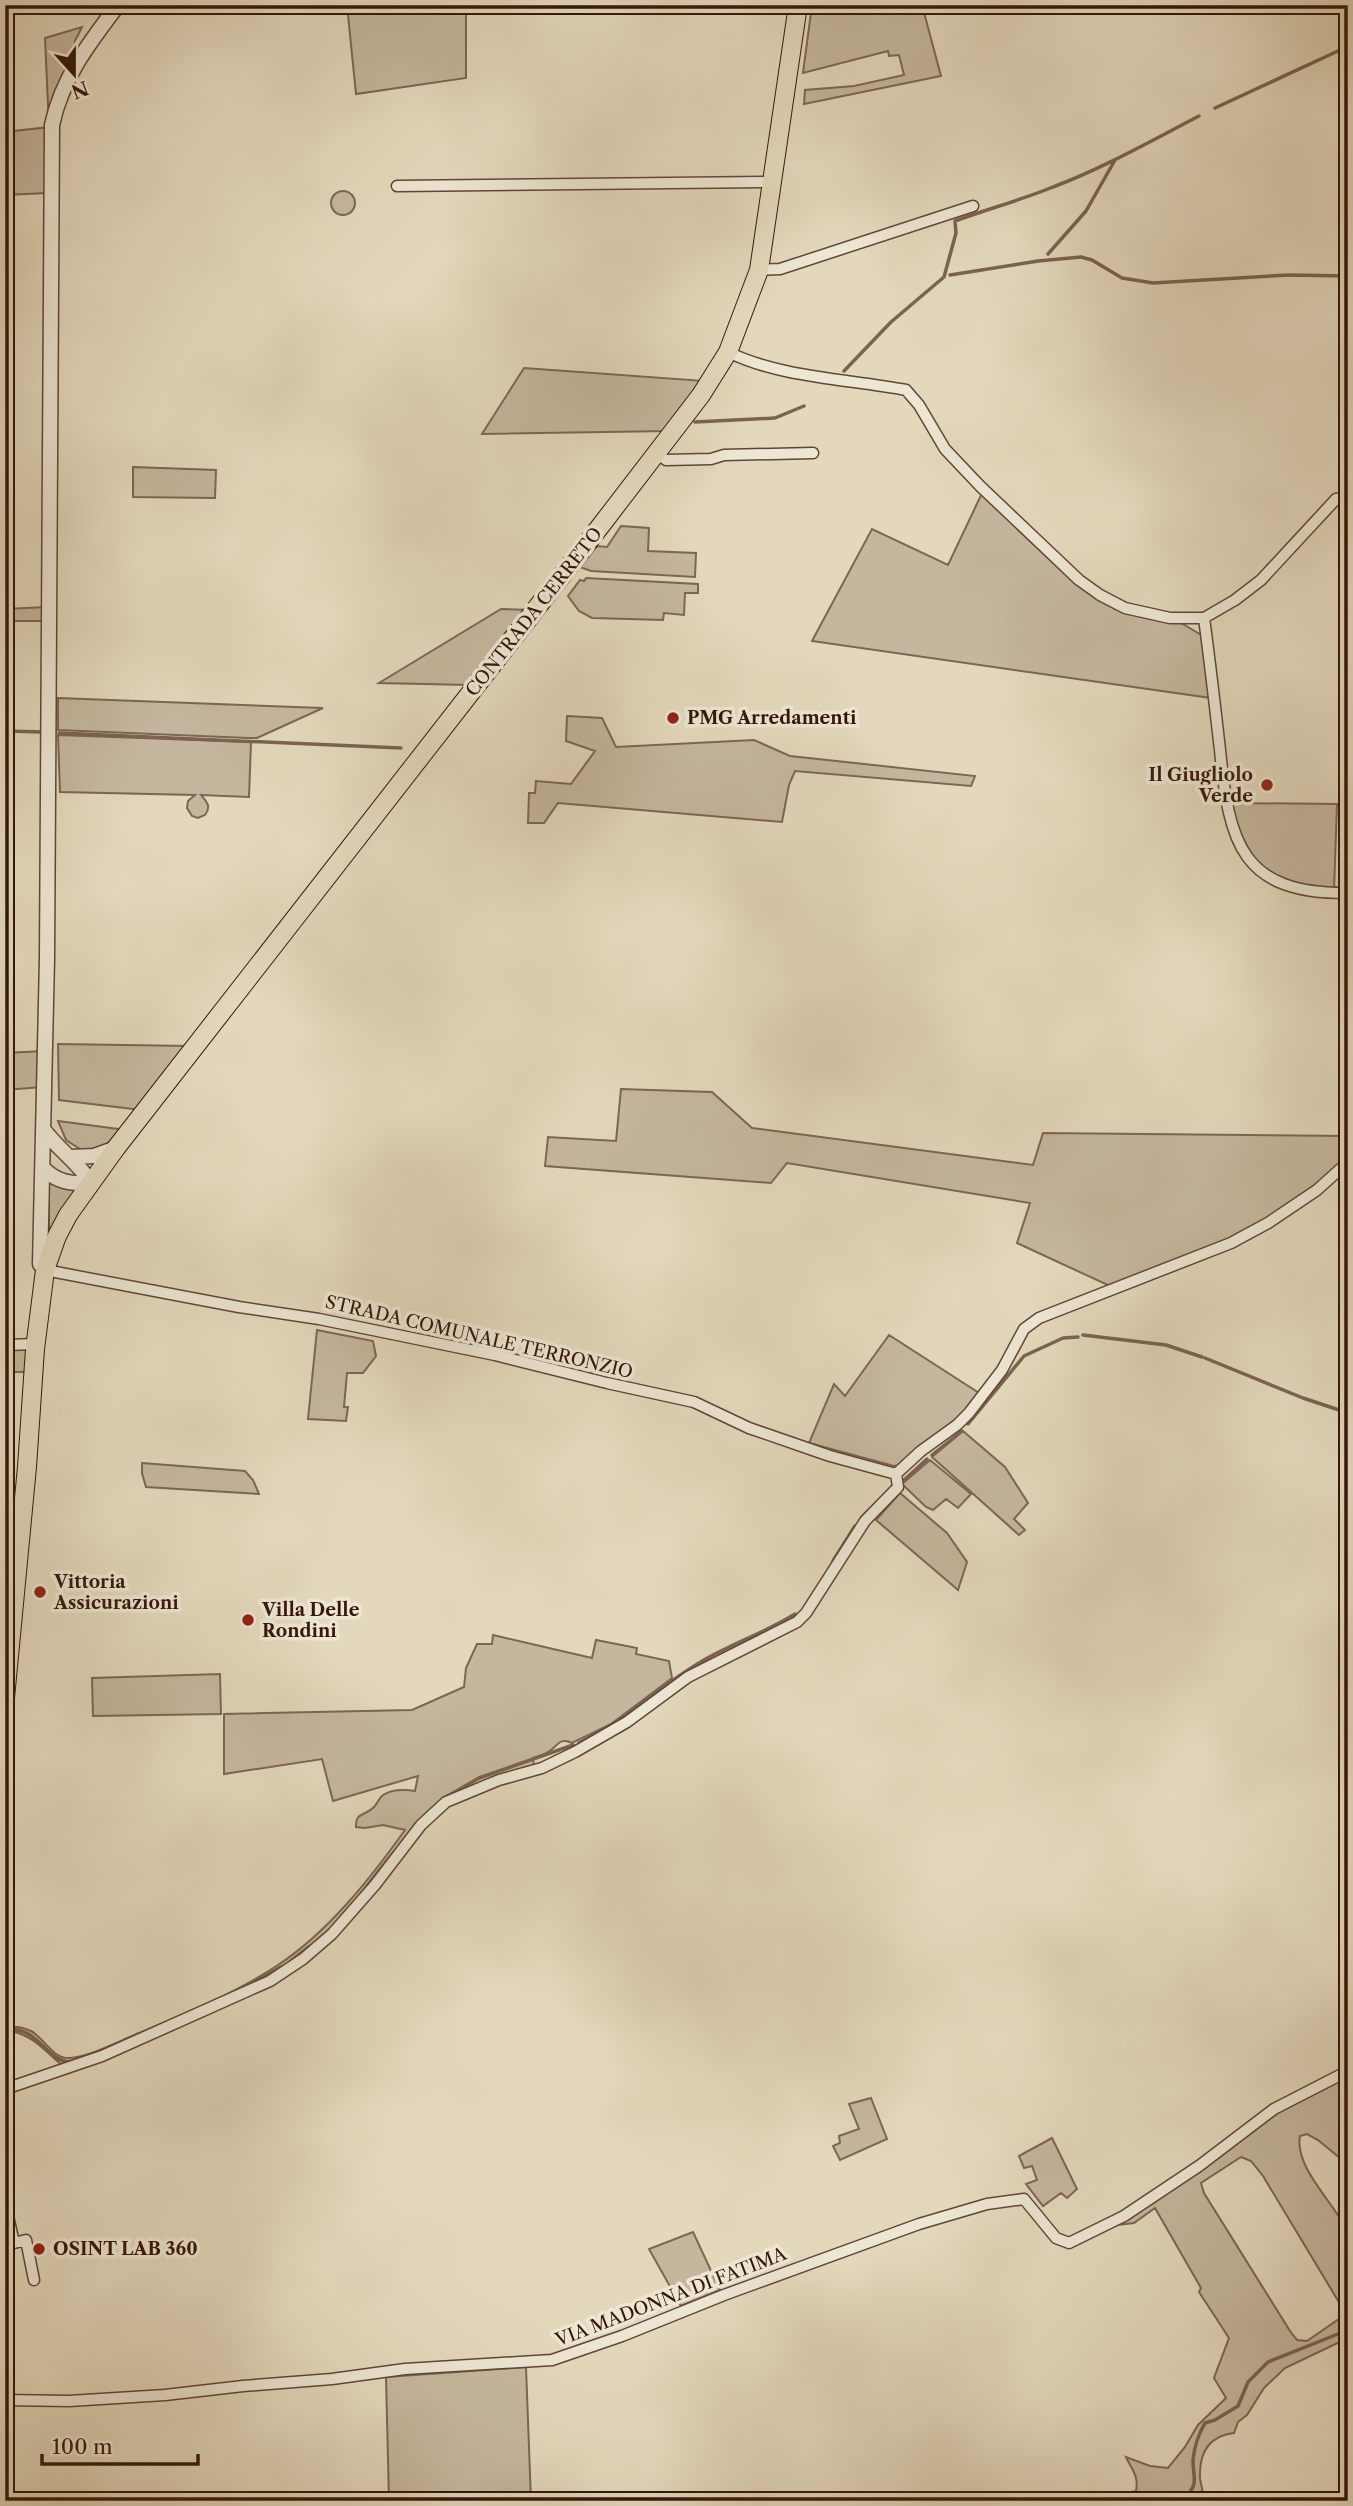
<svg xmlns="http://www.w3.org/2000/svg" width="1353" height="2506" font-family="'Libre Caslon Text',serif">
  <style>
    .green { fill: #c5b79e; stroke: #7c6654; stroke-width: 2; fill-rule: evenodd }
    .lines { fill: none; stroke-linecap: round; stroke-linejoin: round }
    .stream { stroke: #7a6350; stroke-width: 3.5 }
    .minor-casing { stroke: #604636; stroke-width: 13 }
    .tertiary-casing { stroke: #604636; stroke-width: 17 }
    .primary-casing { stroke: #34160a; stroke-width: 20 }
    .minor { stroke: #ede6d3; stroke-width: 10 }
    .tertiary { stroke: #ede6d3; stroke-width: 14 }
    .primary { stroke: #e3d8bc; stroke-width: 18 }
    .poi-dot { fill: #8f2418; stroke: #ede6d3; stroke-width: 2.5 }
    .labels { text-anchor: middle; stroke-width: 7; stroke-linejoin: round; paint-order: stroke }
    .street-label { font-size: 18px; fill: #34160a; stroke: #ede6d3 }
    .poi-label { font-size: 18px; font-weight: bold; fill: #34160a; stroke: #ede6d3; text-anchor: start }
  </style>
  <rect width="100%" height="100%" fill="#e3d8bc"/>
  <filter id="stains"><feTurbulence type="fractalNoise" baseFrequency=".00286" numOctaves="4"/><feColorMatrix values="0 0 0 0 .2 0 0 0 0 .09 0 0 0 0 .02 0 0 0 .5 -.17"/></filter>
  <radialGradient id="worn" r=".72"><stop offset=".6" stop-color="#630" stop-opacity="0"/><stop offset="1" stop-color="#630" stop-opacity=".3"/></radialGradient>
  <path class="green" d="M 347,5 L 466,5 L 466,78 L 356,94 Z
    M 812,5 L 922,5 L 941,76 L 804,104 L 805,90 L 854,86 L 904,75 L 899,55 L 889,56 L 888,51 L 803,73 Z
    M 82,27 L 75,41 L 75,56 L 61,81 L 47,193 L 5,195 L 5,132 L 49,127 L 45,38 Z
    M331 203a12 12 0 1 1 24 0a12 12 0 1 1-24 0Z
    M 524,368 L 705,381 L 669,431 L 482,434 Z
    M 133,467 L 216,470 L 215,498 L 133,497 Z
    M 983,491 L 1094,595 L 1181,623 L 1203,636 L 1211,698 L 812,641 L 872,529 L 948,565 Z
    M 621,526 L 649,528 L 648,551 L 696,553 L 695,577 L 591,571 L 580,567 L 597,546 L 607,547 Z
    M 586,578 L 698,584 L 698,593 L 685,593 L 684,615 L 664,613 L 663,620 L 592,618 L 579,611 L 568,596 L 580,580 L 584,581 Z
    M 47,607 L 47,621 L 5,621 L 5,609 Z
    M 501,609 L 530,610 L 470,685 L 379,683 Z
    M 58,698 L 295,707 L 323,708 L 257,738 L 248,738 L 58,730 Z
    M 567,716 L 602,718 L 616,747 L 754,740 L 790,756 L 975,776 L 971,786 L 795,771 L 789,785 L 782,822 L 558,803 L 544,823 L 528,823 L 529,793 L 535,793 L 536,781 L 571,784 L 595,751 L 566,741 Z
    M 58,735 L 251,742 L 249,797 L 201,795 C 206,801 212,806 205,815 L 198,818 L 192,816 L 187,808 L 188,801 L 195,795 L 60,792 Z
    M 1231,803 L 1337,804 L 1334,890 C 1320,888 1303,888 1290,883 C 1253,870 1240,839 1231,803 Z
    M 58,1044 L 189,1046 L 141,1110 L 59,1100 Z
    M 44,1051 L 42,1087 L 5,1090 L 5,1053 Z
    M 621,1089 L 712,1092 L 752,1128 L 1033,1165 L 1043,1133 L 1348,1136 L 1348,1159 L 1305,1195 L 1234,1238 L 1112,1287 L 1017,1243 L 1030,1203 L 787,1163 L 771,1183 L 545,1166 L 548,1137 L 616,1141 Z
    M 58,1121 L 126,1130 L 104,1150 L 83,1151 L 66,1140 Z
    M 49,1180 L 77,1186 L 49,1237 Z
    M 317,1330 L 373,1341 L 376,1356 L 363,1373 L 347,1373 L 344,1407 L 348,1407 L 346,1421 L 308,1419 Z
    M 889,1335 L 979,1393 L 959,1417 L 900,1465 L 894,1466 L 809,1443 L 834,1384 L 845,1396 Z
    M 31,1348 L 29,1372 L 5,1372 L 5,1349 Z
    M 963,1431 L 1005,1467 L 1028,1503 L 1014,1519 L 1025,1530 L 1019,1535 L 932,1457 Z
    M 930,1460 L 971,1494 L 958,1508 L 946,1499 L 933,1510 L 926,1507 L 902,1484 Z
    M 142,1463 L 245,1471 L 253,1480 L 259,1494 L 146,1487 L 142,1473 Z
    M 900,1493 L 947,1533 L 967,1562 L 958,1590 L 876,1520 Z
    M 493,1635 L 592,1658 L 596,1640 L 637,1648 L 636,1654 L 669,1661 L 672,1678 L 611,1724 L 572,1743 C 561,1738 559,1743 551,1750 C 547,1754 539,1756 533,1758 L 534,1766 L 447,1801 L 322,1939 L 278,1973 L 64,2067 C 46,2052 30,2031 5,2031 L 5,2027 C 14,2026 23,2027 31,2031 C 44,2038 53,2059 69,2058 C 90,2057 119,2041 139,2033 C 185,2014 236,1993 278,1965 C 328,1932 370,1879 405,1830 L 383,1825 L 365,1828 L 356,1827 C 355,1812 366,1816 374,1807 C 377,1804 378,1800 381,1797 C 389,1789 404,1789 415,1791 L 418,1776 L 333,1801 L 322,1759 L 224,1774 L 224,1714 L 412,1710 L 464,1687 L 466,1668 L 477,1644 L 492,1644 Z
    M 220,1674 L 221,1714 L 93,1716 L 92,1678 Z
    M 1348,2076 L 1348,2162 L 1346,2163 L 1318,2140 L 1307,2134 L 1300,2136 C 1294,2167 1334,2203 1347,2230 C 1351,2240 1348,2321 1348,2338 L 1285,2368 L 1264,2388 L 1247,2415 L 1238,2422 L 1234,2433 C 1209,2436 1199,2453 1200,2478 C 1201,2486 1204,2493 1203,2501 L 1127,2501 L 1123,2494 L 1136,2491 C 1139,2476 1132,2470 1126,2457 L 1150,2466 L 1168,2468 L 1185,2447 L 1198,2425 L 1226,2398 L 1214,2378 L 1229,2338 L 1199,2292 L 1201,2288 L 1155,2208 L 1134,2223 L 1117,2225 L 1274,2113 ZM 1241,2157 L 1251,2161 L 1263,2176 L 1346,2314 L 1307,2341 L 1297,2340 L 1290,2331 L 1204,2193 L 1201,2183 Z
    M 871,2098 L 887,2139 L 840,2160 L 833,2146 L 840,2143 L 839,2136 L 859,2129 L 849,2104 Z
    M 1052,2138 L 1077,2189 L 1067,2198 L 1061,2193 L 1043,2206 L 1026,2184 L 1037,2180 L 1032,2166 L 1024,2168 L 1019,2156 Z
    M 693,2232 L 720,2290 L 681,2306 L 649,2249 Z
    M 526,2367 L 531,2501 L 389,2501 L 386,2377 Z"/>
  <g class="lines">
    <path class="stream" d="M 1215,108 L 1338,51 L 1348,49
      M 1048,254 L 1086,211 L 1115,160
      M 950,275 L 1038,261 L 1081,257 L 1092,260 L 1122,278 L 1153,283 L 1289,275 L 1348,276
      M 844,371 L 891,322 L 944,277 L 956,233 L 955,221 C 988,209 1021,200 1053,187 C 1103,168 1151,141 1199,116
      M 695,422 L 775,418 L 804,406
      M 5,731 L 44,732
      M 59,733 L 401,748
      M 1083,1335 L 1166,1345 L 1202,1357
      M 1205,1358 L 1303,1398 L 1348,1413
      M 968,1424 L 1024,1356 L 1063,1338 L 1078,1337
      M 932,1455 L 962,1431
      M 901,1483 L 927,1459
      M 862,1517 L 886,1493
      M 833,1561 L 855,1526
      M 606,1728 C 639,1707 669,1680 704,1660 C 734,1643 766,1632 795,1614
      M 579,1743 L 599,1732
      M 446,1797 L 479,1778 L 573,1745
      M 360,1895 L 394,1852
      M 291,1961 L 309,1947
      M 248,1985 L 281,1967
      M 5,2030 C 38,2024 46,2063 71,2062
      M 92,2054 L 117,2044
      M 1183,2501 C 1200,2481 1193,2482 1193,2460 C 1194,2448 1199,2433 1205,2423 L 1215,2420 L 1238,2406 L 1248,2382 L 1268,2362 L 1348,2330"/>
    <g class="minor-casing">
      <path id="minor" d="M 397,186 L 774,182
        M 759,270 L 780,269 L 973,206
        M 728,352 C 781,378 849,379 906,390 L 919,405 L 945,449 L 980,486 L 1079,580 L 1100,595 L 1125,608 L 1170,618 L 1204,618 L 1235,600 L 1261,580 L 1336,499 L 1348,497
        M 656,453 L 666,460 L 711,459 L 724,455 L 813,453
        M 1204,618 C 1210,662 1215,706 1220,750 C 1229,843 1241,894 1348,893
        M 45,1270 L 239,1307 L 319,1319 L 495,1355 L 607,1383 L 694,1402 L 749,1428 L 830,1456 L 896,1474
        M 5,1345 L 36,1344
        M 5,2089 L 102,2056 L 270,1981 L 303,1959 L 332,1934 L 375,1885 L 421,1825 L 446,1802 L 499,1780 L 542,1768 L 575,1752 L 627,1722 L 688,1677 L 797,1622 L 806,1613 L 865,1521 L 898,1487 L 896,1474 L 921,1451 L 957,1425 L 969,1413 L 1002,1370 L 1024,1329 L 1039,1318 L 1231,1243 L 1268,1223 L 1317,1190 L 1348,1162
        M 5,2203 L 14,2243 L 26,2240 L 34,2280
        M 5,2400 L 69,2401 L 165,2395 L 243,2386 L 332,2379 L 405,2369 L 552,2360 L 622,2336 L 724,2295 L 919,2224 L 987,2204 L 1024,2199 L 1056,2238 L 1069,2243 L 1124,2216 L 1199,2166 L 1274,2109 L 1348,2071"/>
    </g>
    <g class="tertiary-casing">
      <path id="tertiary" d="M 71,1157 L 94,1156 L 116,1148
        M 44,1169 C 57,1182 72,1185 91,1182 C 77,1162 58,1149 44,1130
        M 45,1270 L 40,1264 L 47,959 L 52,125 C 62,78 89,43 118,5"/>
    </g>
    <g class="primary-casing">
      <path id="primary" d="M 5,1698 L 27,1467 L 35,1349 L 45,1270 L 57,1236 L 68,1215 L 116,1148 L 602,524 L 701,395 L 728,352 L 759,270 L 798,5"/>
    </g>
    <use href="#minor" class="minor"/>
    <use href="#tertiary" class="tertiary"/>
    <use href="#primary" class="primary"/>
  </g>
  <g class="poi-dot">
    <circle cx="673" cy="718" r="7"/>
    <circle cx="1267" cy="785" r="7"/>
    <circle cx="40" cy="1592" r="7"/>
    <circle cx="248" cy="1620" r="7"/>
    <circle cx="39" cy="2249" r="7"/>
  </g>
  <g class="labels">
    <g class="street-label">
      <text transform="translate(534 612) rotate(-52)" y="6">CONTRADA CERRETO</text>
      <text transform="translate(479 1337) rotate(13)" y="6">STRADA COMUNALE TERRONZIO</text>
      <text transform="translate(671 2297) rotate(-21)" y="6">VIA MADONNA DI FATIMA</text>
    </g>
    <g class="poi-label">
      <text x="687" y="724">PMG Arredamenti</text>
      <text x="1253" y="781" text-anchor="end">Il Giugliolo<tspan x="1253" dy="21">Verde</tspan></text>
      <text x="54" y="1588">Vittoria<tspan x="54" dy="21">Assicurazioni</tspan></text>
      <text x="262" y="1616">Villa Delle<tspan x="262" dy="21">Rondini</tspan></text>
      <text x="53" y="2255">OSINT LAB 360</text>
    </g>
  </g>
  <rect width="1353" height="2506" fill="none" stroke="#e3d8bc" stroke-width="28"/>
  <rect x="7" y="7" width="1339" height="2492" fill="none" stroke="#34160a" stroke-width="3.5"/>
  <rect x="14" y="14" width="1325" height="2478" fill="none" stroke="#34160a" stroke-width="2"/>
  <g transform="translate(74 74) rotate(159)" stroke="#ede6d3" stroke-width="5" paint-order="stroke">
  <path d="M0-5L12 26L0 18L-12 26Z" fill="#34160a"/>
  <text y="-10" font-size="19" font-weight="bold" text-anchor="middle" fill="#34160a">N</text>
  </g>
  <path d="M42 2454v10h156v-10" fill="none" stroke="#34160a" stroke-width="3.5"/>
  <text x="52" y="2454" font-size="21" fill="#34160a" stroke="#ede6d3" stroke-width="5" paint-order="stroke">100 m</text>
  <rect width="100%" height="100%" filter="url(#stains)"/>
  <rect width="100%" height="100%" fill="url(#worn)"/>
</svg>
